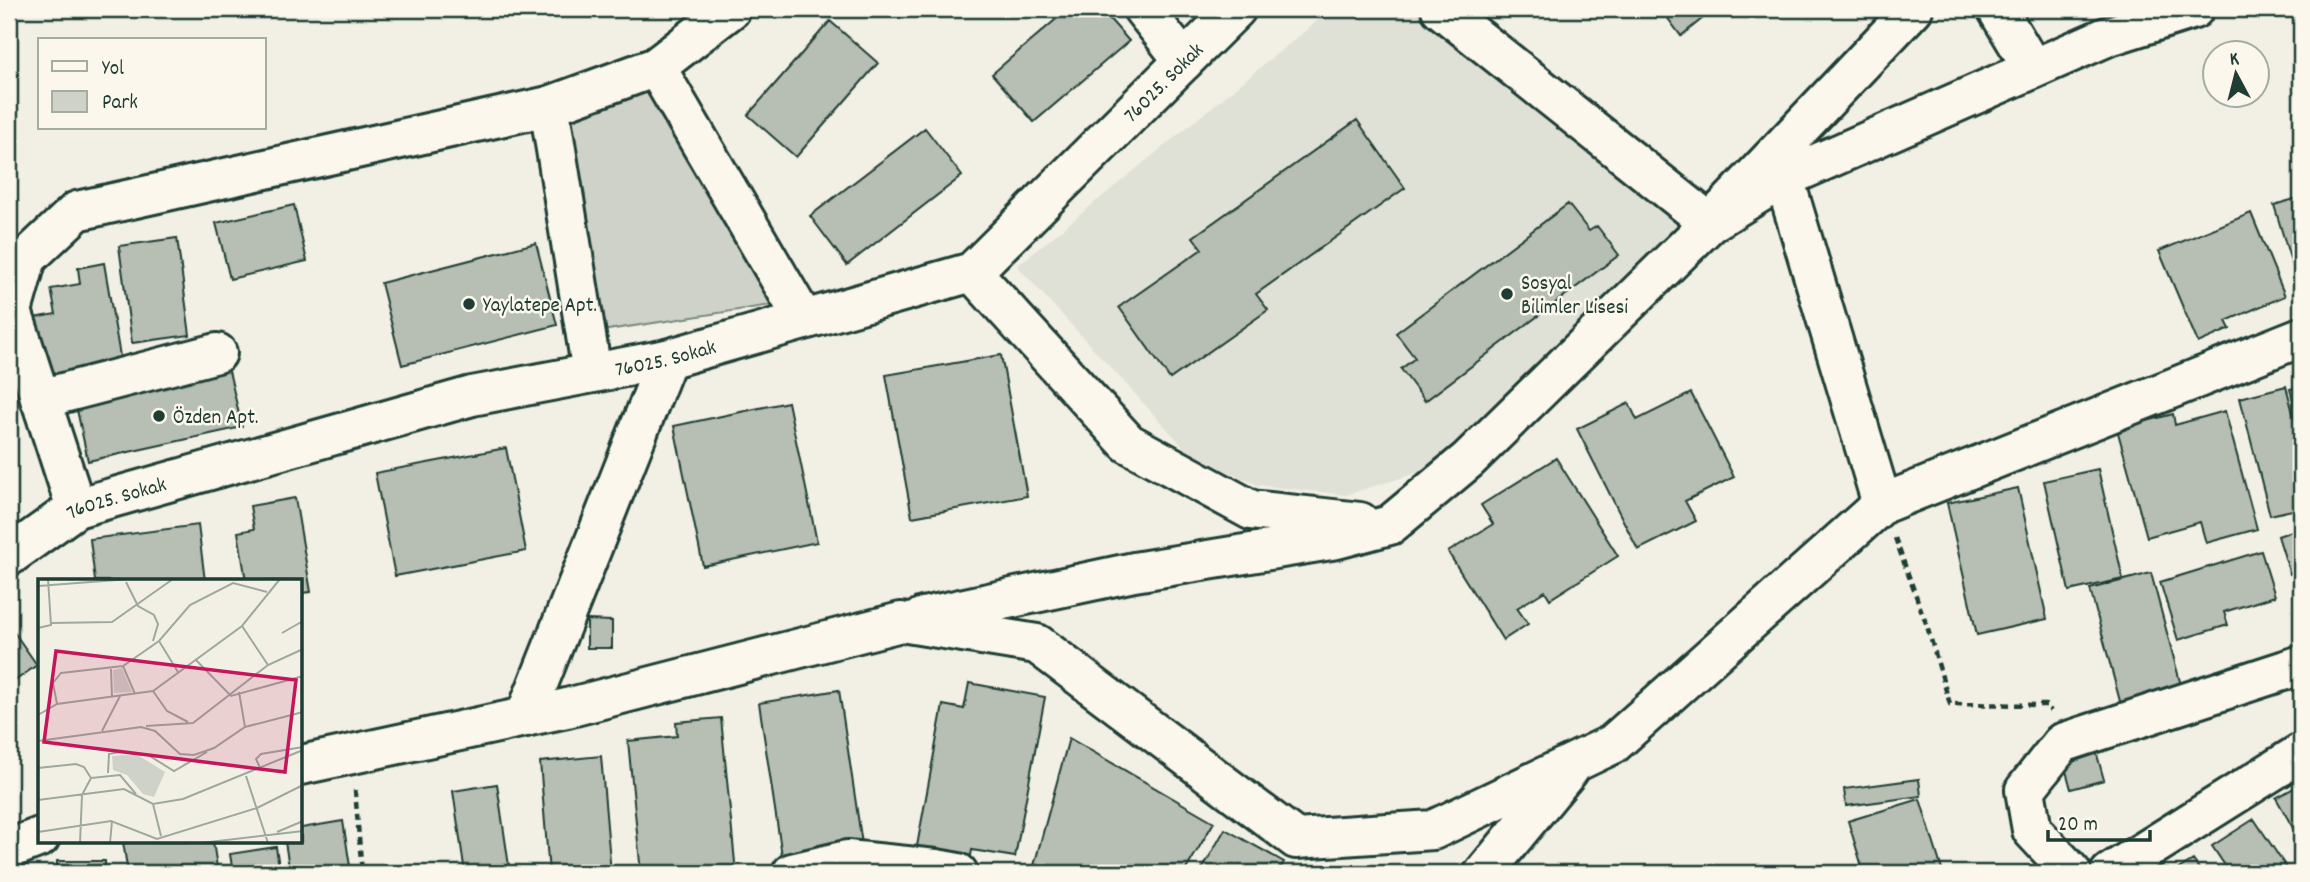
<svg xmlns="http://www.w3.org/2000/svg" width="2310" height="882" font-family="Dekko,sans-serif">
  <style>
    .built { fill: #e0e1d6 }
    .green { fill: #cfd2c8; stroke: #77887e; stroke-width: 2 }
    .building { fill: #b7beb3; stroke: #1f3d34; stroke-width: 2 }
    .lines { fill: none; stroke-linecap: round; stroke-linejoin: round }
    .minor-casing { stroke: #1f3d34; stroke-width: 44 }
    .path { stroke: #1f3d34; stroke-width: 4.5; stroke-dasharray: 7 5; stroke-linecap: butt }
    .minor { stroke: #fbf7ec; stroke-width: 38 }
    .poi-dot { fill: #1f3d34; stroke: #fbf7ec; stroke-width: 2.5 }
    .labels { text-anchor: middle; stroke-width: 5; stroke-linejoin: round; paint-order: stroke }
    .street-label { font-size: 21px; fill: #1f3d34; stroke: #fbf7ec }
    .poi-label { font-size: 21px; fill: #1f3d34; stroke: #fbf7ec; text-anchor: start }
    .inset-road { fill: none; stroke: #9ea89e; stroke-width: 2 }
    .view { fill: #c2185b; fill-opacity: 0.15; stroke: #c2185b; stroke-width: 3.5 }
    .inset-edge { fill: none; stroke: #1f3d34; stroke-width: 3.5 }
  </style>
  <rect width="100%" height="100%" fill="#f2f0e5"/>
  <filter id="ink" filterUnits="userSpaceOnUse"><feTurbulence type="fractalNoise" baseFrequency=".0143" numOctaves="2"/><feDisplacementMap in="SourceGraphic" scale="14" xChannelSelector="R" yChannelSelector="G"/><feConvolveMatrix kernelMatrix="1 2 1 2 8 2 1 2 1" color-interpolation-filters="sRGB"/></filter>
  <g filter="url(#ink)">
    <path class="built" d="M 1332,9 L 1417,9 L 1676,209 L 1680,257 L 1449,463 L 1346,495 L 1258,485 L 1192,456 L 1017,266 Z"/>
    <path class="green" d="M 647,86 L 771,305 L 601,331 L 570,118 Z"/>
    <path class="building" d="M 1068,9 L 1101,9 L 1129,41 L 1034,122 L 992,74 Z
      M 1661,9 L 1714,9 L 1681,36 Z
      M 830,21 L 878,63 L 796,157 L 748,115 Z
      M 1357,120 L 1405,188 L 1256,294 L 1268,310 L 1170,379 L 1119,307 L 1202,249 L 1193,237 Z
      M 925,128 L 962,176 L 847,265 L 810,216 Z
      M 2301,197 L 2301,288 L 2299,288 L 2274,205 Z
      M 1568,204 L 1589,231 L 1597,226 L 1619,255 L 1425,401 L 1401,369 L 1415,358 L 1396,333 Z
      M 294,205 L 307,261 L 230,279 L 216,223 Z
      M 2251,213 L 2285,296 L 2226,321 L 2230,329 L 2198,343 L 2159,251 Z
      M 177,238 L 190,335 L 132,343 L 119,246 Z
      M 536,243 L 557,325 L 402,365 L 381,283 Z
      M 104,263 L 121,362 L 44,376 L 33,318 L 56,314 L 51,289 L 80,284 L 78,268 Z
      M 1001,355 L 1027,496 L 912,517 L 886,375 Z
      M 229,371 L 242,427 L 88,461 L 76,405 Z
      M 2301,372 L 2301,430 L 2290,389 L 2298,387 L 2294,374 Z
      M 2286,386 L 2301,444 L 2301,508 L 2270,515 L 2240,398 Z
      M 1691,393 L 1734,477 L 1685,501 L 1696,521 L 1638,550 L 1577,429 L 1629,403 L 1637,420 Z
      M 788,402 L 817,542 L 703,566 L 674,426 Z
      M 2225,411 L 2257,529 L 2206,543 L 2200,522 L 2147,537 L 2117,429 L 2173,414 L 2175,425 Z
      M 506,448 L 526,551 L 395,576 L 375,473 Z
      M 1556,458 L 1618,556 L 1550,599 L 1545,591 L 1517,608 L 1528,624 L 1503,640 L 1448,552 L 1493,524 L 1481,505 Z
      M 2098,469 L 2123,579 L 2069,591 L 2044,481 Z
      M 2018,488 L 2047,619 L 1977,635 L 1947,503 Z
      M 295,498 L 311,592 L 301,593 L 301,581 L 246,581 L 238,532 L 254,529 L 250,506 Z
      M 198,525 L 205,581 L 95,581 L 90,539 Z
      M 2301,528 L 2301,570 L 2290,574 L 2278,536 Z
      M 2261,551 L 2275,596 L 2224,612 L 2228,625 L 2178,640 L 2160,582 Z
      M 2151,573 L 2182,689 L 2121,705 L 2090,589 Z
      M 587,620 L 612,621 L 612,648 L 587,648 Z
      M 9,625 L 37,665 L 9,685 Z
      M 969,683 L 1045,697 L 1015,857 L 972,850 L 969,866 L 915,857 L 943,705 L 964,709 Z
      M 839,690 L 862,844 L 782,856 L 759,703 Z
      M 721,718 L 736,873 L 687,873 L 687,869 L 641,873 L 628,741 L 677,736 L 676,722 Z
      M 1069,738 L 1214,822 L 1184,873 L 1032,873 Z
      M 2096,751 L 2104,780 L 2071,789 L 2063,760 Z
      M 601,756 L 611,873 L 549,873 L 540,762 Z
      M 1919,779 L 1921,796 L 1846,806 L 1844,789 Z
      M 497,784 L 510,873 L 465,873 L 453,791 Z
      M 2301,784 L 2301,842 L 2276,798 Z
      M 1920,799 L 1943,873 L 1864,873 L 1848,821 Z
      M 2254,819 L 2290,873 L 2230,873 L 2212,846 Z
      M 343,821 L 351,873 L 290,873 L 285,842 L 301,842 L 301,828 Z
      M 1225,829 L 1284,862 L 1277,873 L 1200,873 Z
      M 123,842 L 213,842 L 218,873 L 128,873 Z
      M 276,847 L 280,873 L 233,873 L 230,854 Z
      M 2193,860 L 2202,873 L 2172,873 Z
      M 57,861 L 105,861 L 105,873 L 57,873 Z"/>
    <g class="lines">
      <g class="minor-casing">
        <g id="minor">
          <path d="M 1143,9 L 1184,61"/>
          <path d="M 1441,9 L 1710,223 L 1784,178 L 2106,37 L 2194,9"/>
          <path d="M 1997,9 L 2033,69"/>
          <path d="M 656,67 L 804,320"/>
          <path d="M 549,106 L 592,373"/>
          <path d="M 1784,178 L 1882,504"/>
          <path d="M 972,272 L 1128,443 L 1251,510 L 1360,522"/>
          <path d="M 40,399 L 217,353"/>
          <path d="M 76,508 L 12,311 L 27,258 L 77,211 L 549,106 L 656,67 L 731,9"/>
          <path id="s1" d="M 9,556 L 76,508 L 472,396 L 667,359 L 972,272 L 1236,9"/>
          <path d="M 923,617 L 1134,572 L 1337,539 L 1390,525 L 1468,460 L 1710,223 L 1913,9"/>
          <path d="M 525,717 L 667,359"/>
          <path d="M 301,765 L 567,708 L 901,622 L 1037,644 L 1296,839 L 1433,830 L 1613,744 L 1882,504 L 2301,337"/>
          <path d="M 9,849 L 40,837"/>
          <path d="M 792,873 L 847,860 L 936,869 L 958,873"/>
          <path d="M 1484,873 L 1569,770"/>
          <path d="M 2072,873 L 2032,830 L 2025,790 L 2062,743 L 2301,665"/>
          <path d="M 2110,873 L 2301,753"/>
        </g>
      </g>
      <path class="path" d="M 1895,538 L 1927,626 L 1950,704 L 2046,705 L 2051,711
        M 355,790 L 362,873"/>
      <use href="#minor" class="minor"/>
    </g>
  </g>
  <g class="poi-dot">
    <circle cx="1507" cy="294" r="7"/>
    <circle cx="469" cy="304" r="7"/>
    <circle cx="159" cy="416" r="7"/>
  </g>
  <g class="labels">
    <g class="street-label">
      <text dy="7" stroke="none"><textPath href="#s1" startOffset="1279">76025. Sokak</textPath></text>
      <text dy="7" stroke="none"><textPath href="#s1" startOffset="691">76025. Sokak</textPath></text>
      <text dy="7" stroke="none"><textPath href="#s1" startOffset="124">76025. Sokak</textPath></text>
    </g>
    <g class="poi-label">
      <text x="1521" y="289">Sosyal<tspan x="1521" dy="24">Bilimler Lisesi</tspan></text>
      <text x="483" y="311">Yaylatepe Apt.</text>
      <text x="173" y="423">Özden Apt.</text>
    </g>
  </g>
  <g transform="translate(38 579)">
    <rect width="264" height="264" fill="#f2f0e5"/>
    <path d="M 84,89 L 94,113 L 76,114 L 75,91 ZM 98,175 L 127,193 L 116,218 L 105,215 L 89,196 L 75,191 L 74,177 Z" fill="#cfd2c8"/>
    <path class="inset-road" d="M 88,3 L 100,27 L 116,36 L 120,45 L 115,62M 0,7 L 92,0M 13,44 L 74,43 L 135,0M 204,47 L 230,86M 0,49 L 13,46 L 10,0M 244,54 L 265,42M 121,62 L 140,93M 157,80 L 193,117 L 265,97M 85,87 L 97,115M 73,90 L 74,118M 115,112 L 129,132 L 150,143M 201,113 L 207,148M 19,125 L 15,104 L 23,94 L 85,87 L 121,62 L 152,26 L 195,4 L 229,13M 0,136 L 19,125 L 115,112 L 204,47 L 242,0M 108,147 L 155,144 L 230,86 L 265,70M 64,152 L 82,117M 0,162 L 103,148 L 117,152 L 142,175 L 156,176 L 176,169 L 207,148 L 265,133M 0,189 L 38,185 L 46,188 L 53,199 L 44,216 L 42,264M 223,191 L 218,180 L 223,175 L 265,168M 70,194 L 71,175 L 82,173 L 110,176 L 136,192 L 169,173M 208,197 L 230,264M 53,199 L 82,196 L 98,215M 0,221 L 86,210 L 115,225 L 145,220 L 265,171M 115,225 L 123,257M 0,253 L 73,242 L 119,260 L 219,229 L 265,206M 239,253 L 265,242M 72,264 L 74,242M 163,264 L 265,252"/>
    <path class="view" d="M 18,72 L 258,101 L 247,193 L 6,163 Z"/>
    <rect width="264" height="264" class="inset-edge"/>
  </g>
  <rect width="2310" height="882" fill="none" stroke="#fbf7ec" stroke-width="35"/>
  <rect x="18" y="18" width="2275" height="847" fill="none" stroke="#1f3d34" stroke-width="2.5" filter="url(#ink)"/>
  <rect x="38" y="38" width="228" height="91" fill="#fbf7ec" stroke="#a3ada2" stroke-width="2"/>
  <rect x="52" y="61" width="35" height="10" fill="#fbf7ec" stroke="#a3ada2" stroke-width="2"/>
  <text x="102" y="74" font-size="21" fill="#1f3d34">Yol</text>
  <rect x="52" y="91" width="35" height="21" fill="#cfd2c8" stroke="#a3ada2" stroke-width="2"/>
  <text x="102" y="108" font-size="21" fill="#1f3d34">Park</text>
  <g transform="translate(2236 74) rotate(353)"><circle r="33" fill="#fbf7ec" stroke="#a3ada2" stroke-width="2"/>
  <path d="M0-5L12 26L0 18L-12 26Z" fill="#1f3d34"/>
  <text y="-10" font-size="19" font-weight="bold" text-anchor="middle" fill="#1f3d34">K</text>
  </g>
  <path d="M2048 830v10h102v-10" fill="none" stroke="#1f3d34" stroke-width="3.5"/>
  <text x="2058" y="830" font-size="21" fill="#1f3d34" stroke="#fbf7ec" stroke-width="5" paint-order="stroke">20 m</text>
</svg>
